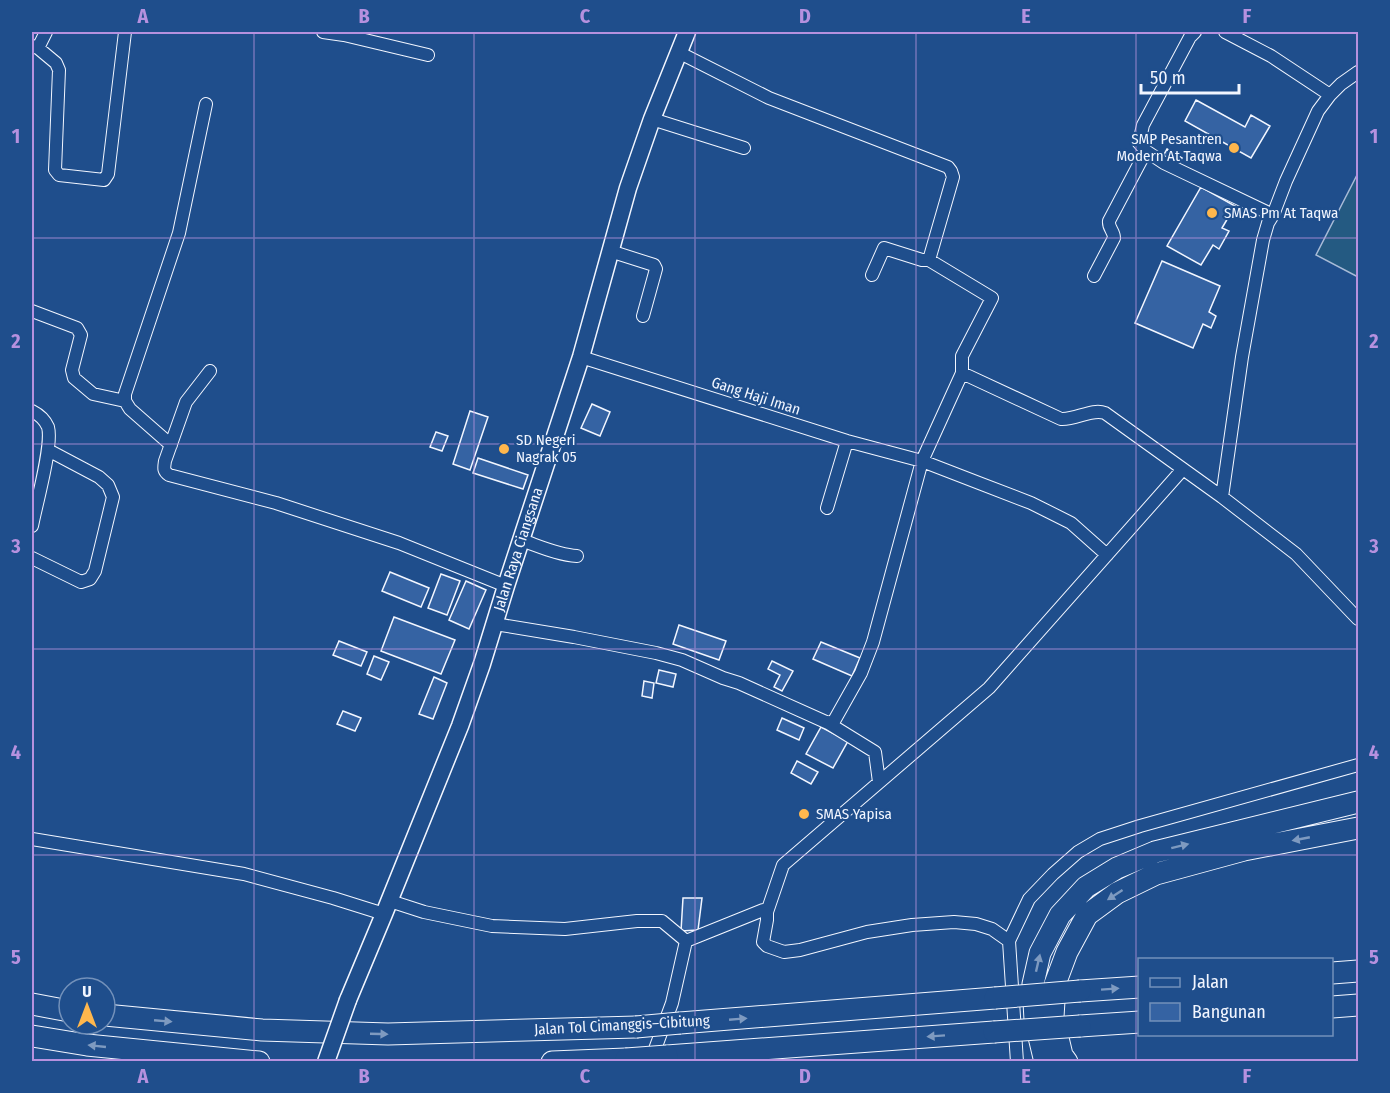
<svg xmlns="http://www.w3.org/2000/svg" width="1390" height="1093" font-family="'Fira Sans Condensed',sans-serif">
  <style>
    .green { fill: #245a82; stroke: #a8bbd7; stroke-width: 1.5 }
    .building { fill: #3563a3; stroke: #f2f6ff; stroke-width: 1.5 }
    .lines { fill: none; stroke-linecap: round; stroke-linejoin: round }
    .minor-casing { stroke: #f2f6ff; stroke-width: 14 }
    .secondary-casing { stroke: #f2f6ff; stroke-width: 19 }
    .motorway-casing { stroke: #f2f6ff; stroke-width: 23 }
    .minor { stroke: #1f4e8c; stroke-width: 12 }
    .secondary { stroke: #1f4e8c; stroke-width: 16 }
    .motorway { stroke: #1f4e8c; stroke-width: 21 }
    .secondary-bridge-casing { stroke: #f2f6ff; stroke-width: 19; stroke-linecap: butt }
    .motorway-bridge-casing { stroke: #f2f6ff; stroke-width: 23; stroke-linecap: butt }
    .secondary-bridge { stroke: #1f4e8c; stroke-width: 16 }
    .motorway-bridge { stroke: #1f4e8c; stroke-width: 21 }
    .oneway { fill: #7e9ac0 }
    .grid { fill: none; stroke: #b691df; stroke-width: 1.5; stroke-opacity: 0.55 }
    .poi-dot { fill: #ffb74d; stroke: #1f4e8c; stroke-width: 2 }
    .labels { text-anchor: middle; stroke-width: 4.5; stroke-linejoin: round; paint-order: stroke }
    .poi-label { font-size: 15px; fill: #f2f6ff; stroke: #1f4e8c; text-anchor: start }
    .street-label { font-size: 15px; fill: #f2f6ff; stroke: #1f4e8c }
    .neatline { fill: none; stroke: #b691df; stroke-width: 2 }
    .grid-label { font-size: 20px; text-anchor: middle; font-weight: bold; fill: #b691df }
  </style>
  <rect width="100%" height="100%" fill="#1f4e8c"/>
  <path class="green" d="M 1358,173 L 1358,277 L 1316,255 Z"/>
  <path class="building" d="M 1196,100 L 1245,127 L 1251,115 L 1270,126 L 1251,158 L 1185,121 Z
    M 1167,149 L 1182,158 L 1177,167 L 1162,158 Z
    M 1201,187 L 1235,206 L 1222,228 L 1229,231 L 1219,249 L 1213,245 L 1201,265 L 1167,246 Z
    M 1162,261 L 1220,286 L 1209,312 L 1216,316 L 1211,328 L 1203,324 L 1193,348 L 1135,323 Z
    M 592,404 L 610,412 L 600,436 L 581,428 Z
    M 470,411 L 488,417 L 470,470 L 453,464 Z
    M 436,432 L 448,436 L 442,451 L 430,447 Z
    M 478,458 L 528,475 L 523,489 L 473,473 Z
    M 390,572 L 429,588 L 421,607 L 382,591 Z
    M 441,574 L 460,581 L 447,615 L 428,608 Z
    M 466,581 L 486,590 L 469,629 L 449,620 Z
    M 394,617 L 455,640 L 441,674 L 381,651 Z
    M 679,625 L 726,641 L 719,660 L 673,644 Z
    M 339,641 L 367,652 L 361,666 L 333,655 Z
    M 821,642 L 860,658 L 852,676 L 813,659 Z
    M 374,656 L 389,662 L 381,680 L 367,674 Z
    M 772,661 L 793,671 L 782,691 L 774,687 L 780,675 L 768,669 Z
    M 659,670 L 676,674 L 673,687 L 656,683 Z
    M 434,677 L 447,683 L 433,719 L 419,714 Z
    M 644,681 L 654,683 L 652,698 L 642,696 Z
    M 343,711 L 361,718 L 355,731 L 337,724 Z
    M 782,718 L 804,728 L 799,740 L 777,730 Z
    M 821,727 L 848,741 L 833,768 L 806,754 Z
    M 797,761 L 818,772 L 811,784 L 791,773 Z
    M 683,898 L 702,898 L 698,930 L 681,931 Z"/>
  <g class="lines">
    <g class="minor-casing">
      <path id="minor" d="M 323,32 L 344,35 L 428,55
        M 1195,32 L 1190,37 L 1143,125 L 1139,143 L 1146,151 L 1164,163 L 1273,215 L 1268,223 L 1263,240 L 1242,357 L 1222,497 L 1296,554 L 1358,619
        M 1225,32 L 1271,56 L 1330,95
        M 32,46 L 38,48 L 46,32
        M 38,48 L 56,63 L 59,70 L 55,170 L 59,175 L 104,180 L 108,174 L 125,32
        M 678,52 L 769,98 L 948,167 L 951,171 L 953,177 L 929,260
        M 652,119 L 744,148
        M 1273,215 L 1286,181 L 1318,111 L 1330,95 L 1341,84 L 1358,72
        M 610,251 L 654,265 L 656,269 L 643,316
        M 1094,276 L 1114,238 C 1114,231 1108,228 1109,221 L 1146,151
        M 32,311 L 77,328 L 81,335 L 72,370 L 74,378 L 93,394 L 125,401
        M 581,357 L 847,441 L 922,461 L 979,483 L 1031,503 L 1071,523 L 1107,555
        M 210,371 L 186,402 L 165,461 C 164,468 163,471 169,475 L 276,503 L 399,543 L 506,586
        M 962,373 L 1061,419 C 1076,420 1092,408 1105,413 L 1222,497
        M 32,411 C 38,414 45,420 48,427 C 53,445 36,505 32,526
        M 171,445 L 130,409 L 125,401 L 125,394 L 179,233 L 206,104
        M 827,508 L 847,441
        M 521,540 C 539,546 558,555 577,556
        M 32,558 L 81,582 L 90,579 L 95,571 L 113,497 L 108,485 L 99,477 L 48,450
        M 495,624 L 574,637 L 656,653 L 682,660 L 723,678 L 739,683 L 828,723 L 834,721 L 861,673 L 873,642 L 922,461 L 962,373 L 962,356 L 992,298 L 929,260 L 922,260 L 884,248 L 872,275
        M 828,723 L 875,752 L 879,782
        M 32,839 L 244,874 L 333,898 L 384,914
        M 390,901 L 424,912 L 492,926 L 565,929 L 637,921 L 662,921 L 686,941
        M 686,941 L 763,910 L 767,912
        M 1009,941 L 992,929 L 976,924 L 954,922 L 912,925 L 867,932 L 800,950 L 784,952 L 767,946 L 763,942 L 767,920 L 767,912 L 783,865 L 989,688 L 1183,469
        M 651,1060 L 672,1003 L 686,941
        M 1017,1062 L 1009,941 L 1029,899 L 1053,874 L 1078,852 L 1100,839 L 1140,826 L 1358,765"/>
    </g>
    <g class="secondary-casing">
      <g id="secondary">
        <path id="s1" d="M 348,1000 L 384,914 L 460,726 L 482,664 L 506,586 L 581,357 L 628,188 L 652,119 L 687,32"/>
      </g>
    </g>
    <g class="motorway-casing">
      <path id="motorway" d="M 1332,973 L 1358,971
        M 1080,991 L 1140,987
        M 32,1004 L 69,1011
        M 1332,1007 L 1358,1005
        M 105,1015 L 262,1030 L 388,1034 L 636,1027
        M 680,1023 L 995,998
        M 1080,1026 L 1140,1022
        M 32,1036 L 87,1045 L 259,1062
        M 667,1056 L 994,1032
        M 552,1062 L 626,1059
        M 1045,1062 L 1035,1020 L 1033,984 L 1040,953 L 1060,915 L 1086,887 L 1117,868 L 1155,852 L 1358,802
        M 1067,1062 L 1062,1055 L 1053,1017 L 1055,984 L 1067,952 L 1087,915 L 1117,893 L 1156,874 L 1244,850 L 1358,828"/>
    </g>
    <use href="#minor" class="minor"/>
    <use href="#secondary" class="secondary"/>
    <use href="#motorway" class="motorway"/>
    <g class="secondary-bridge-casing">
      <path id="secondary-bridge" d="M 326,1062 L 348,1000"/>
    </g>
    <g class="motorway-bridge-casing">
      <path id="motorway-bridge" d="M 995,998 L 1080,991
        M 636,1027 L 680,1023
        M 994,1032 L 1080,1026
        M 626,1059 L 667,1056"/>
    </g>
    <use href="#secondary-bridge" class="secondary-bridge"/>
    <use href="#motorway-bridge" class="motorway-bridge"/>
  </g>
  <defs><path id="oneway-solid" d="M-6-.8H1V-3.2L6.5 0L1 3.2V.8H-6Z" transform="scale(1.5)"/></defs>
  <g class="oneway">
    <use href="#oneway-solid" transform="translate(1301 839) rotate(169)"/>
    <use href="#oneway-solid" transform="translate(1180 846) rotate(-14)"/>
    <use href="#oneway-solid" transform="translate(1115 895) rotate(147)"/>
    <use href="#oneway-solid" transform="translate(1038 963) rotate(-77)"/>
    <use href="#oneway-solid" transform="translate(1110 989) rotate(-4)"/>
    <use href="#oneway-solid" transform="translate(738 1019) rotate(-5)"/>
    <use href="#oneway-solid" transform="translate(163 1021) rotate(5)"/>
    <use href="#oneway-solid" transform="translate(379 1034) rotate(2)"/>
    <use href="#oneway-solid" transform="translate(936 1036) rotate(176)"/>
    <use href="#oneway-solid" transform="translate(97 1046) rotate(-174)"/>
  </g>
  <path class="grid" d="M 254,32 L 254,1062M 474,32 L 474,1062M 695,32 L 695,1062M 916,32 L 916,1062M 1136,32 L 1136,1062M 32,238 L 1358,238M 32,444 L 1358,444M 32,649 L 1358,649M 32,855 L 1358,855"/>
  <g class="poi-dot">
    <circle cx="1234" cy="148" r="6"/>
    <circle cx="1212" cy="213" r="6"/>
    <circle cx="504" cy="449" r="6"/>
    <circle cx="804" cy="814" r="6"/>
  </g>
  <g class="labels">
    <g class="poi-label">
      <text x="1222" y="144" text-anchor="end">SMP Pesantren<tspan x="1222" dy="17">Modern At Taqwa</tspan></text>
      <text x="1224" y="218">SMAS Pm At Taqwa</text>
      <text x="516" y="445">SD Negeri<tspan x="516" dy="17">Nagrak 05</tspan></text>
      <text x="816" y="819">SMAS Yapisa</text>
    </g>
    <g class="street-label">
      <text transform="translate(756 396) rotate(18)" y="5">Gang Haji Iman</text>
      <text dy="5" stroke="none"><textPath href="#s1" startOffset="482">Jalan Raya Ciangsana</textPath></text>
      <text transform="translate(622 1025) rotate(-3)" y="5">Jalan Tol Cimanggis–Cibitung</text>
    </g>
  </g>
  <rect width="1390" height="1093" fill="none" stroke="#1f4e8c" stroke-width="66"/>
  <rect x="1138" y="958" width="195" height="78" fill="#1f4e8c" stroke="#7391ba" stroke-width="1.5"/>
  <rect x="1150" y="978" width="30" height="9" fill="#1f4e8c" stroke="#7391ba" stroke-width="1.5"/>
  <text x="1192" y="988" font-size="18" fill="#f2f6ff">Jalan</text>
  <rect x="1150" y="1003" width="30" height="18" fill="#3563a3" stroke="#7391ba" stroke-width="1.5"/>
  <text x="1192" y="1018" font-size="18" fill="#f2f6ff">Bangunan</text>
  <g transform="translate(87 1006)"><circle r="28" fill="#1f4e8c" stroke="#7391ba" stroke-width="1.5"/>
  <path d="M0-4.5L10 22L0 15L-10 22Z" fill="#ffb74d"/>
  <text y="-9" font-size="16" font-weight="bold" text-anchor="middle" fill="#f2f6ff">U</text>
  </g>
  <path d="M1141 84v9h98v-9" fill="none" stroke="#f2f6ff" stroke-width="3"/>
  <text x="1150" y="84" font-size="18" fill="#f2f6ff" stroke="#1f4e8c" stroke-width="4.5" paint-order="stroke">50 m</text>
  <rect x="33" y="33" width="1324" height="1027" class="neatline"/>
  <g class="grid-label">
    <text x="143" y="23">A</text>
    <text x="364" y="23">B</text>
    <text x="585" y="23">C</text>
    <text x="805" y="23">D</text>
    <text x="1026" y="23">E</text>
    <text x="1247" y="23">F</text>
    <text x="16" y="143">1</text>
    <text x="1374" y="143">1</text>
    <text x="16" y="348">2</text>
    <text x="1374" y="348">2</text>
    <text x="16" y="553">3</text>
    <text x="1374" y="553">3</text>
    <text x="16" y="759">4</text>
    <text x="1374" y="759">4</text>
    <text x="16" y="964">5</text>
    <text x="1374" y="964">5</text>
    <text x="143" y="1083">A</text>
    <text x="364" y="1083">B</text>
    <text x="585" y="1083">C</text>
    <text x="805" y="1083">D</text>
    <text x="1026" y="1083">E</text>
    <text x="1247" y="1083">F</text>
  </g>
</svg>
